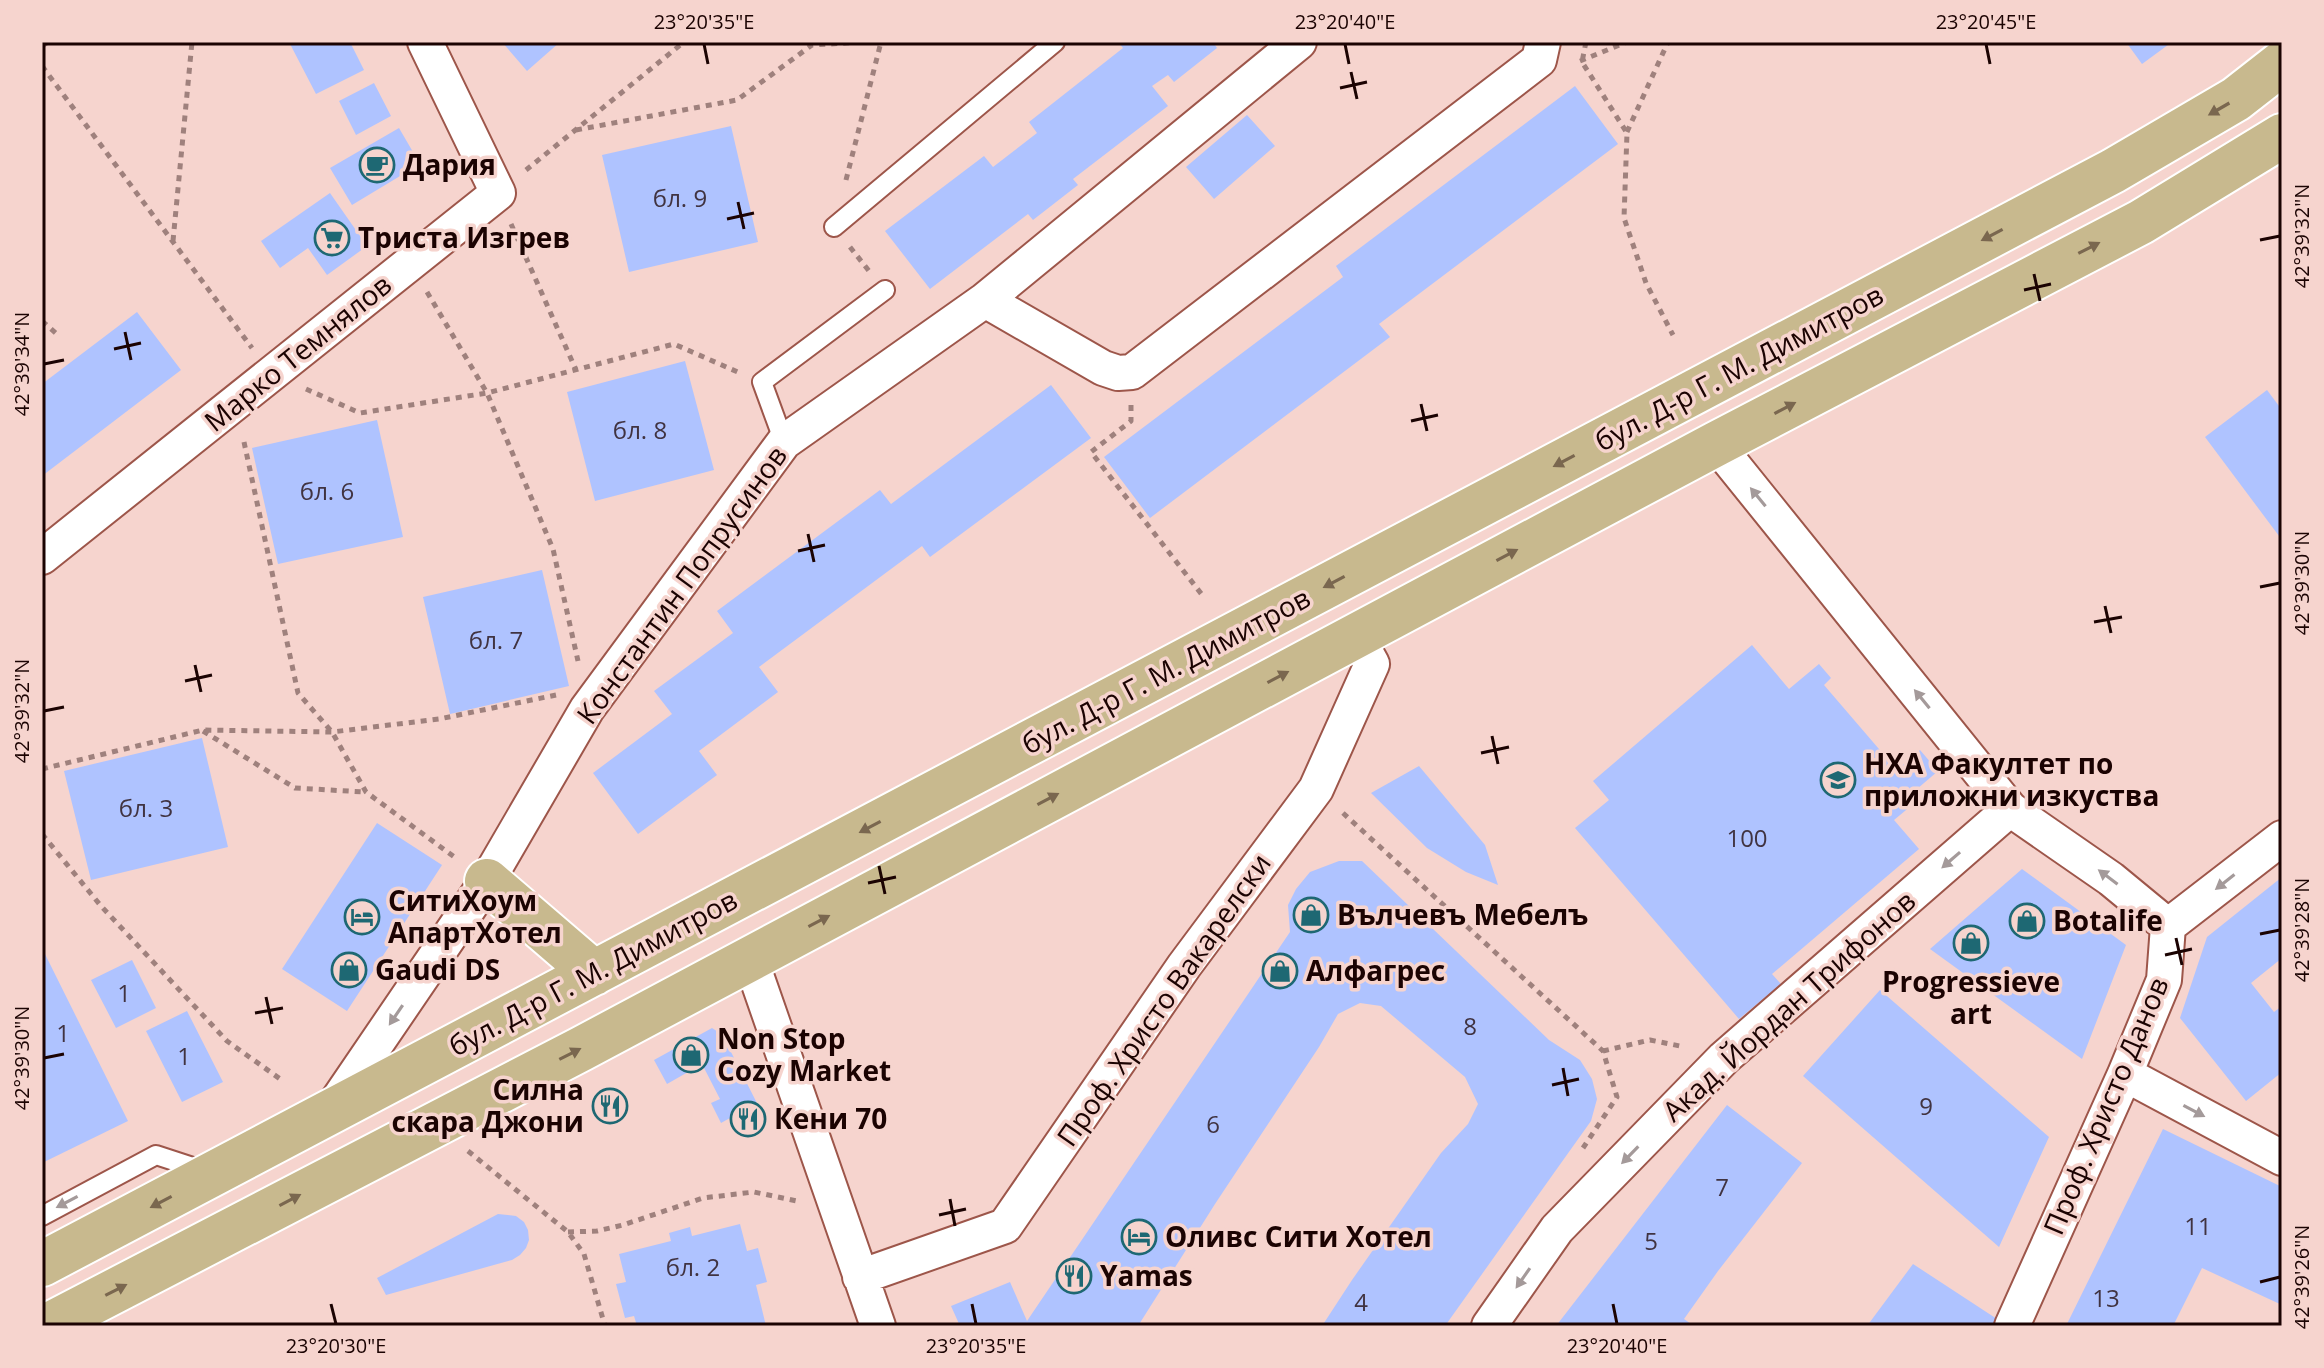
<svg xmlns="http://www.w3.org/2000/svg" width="2324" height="1368" font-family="'Open Sans',sans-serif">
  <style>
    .building { fill: #afc3ff }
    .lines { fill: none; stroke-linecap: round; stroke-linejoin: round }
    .service-casing { stroke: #9d564a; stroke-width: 22 }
    .minor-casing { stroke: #9d564a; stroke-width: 38 }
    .primary-casing { stroke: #fff; stroke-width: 48 }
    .path { stroke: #9f817d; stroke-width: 5; stroke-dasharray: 6 6; stroke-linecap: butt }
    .service { stroke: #fff; stroke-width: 18 }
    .minor { stroke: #fff; stroke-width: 34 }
    .primary { stroke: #c8b98e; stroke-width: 44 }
    .oneway { fill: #7a674f }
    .oneway2 { fill: #a49a9a }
    .ticks { fill: none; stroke: #1b0302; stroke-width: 3 }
    .labels { text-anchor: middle; stroke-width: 7; stroke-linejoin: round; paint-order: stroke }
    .number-label { font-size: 24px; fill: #403341 }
    .poi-label { font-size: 28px; font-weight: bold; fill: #1b0302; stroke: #f6d4ce; text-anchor: start }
    .street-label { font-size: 28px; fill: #1b0302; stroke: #f6d4ce }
    .neatline { fill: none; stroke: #1b0302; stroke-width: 3 }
    .ticks-label { font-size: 20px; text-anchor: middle; fill: #1b0302 }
  </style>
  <rect width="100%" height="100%" fill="#f6d4ce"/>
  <path class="building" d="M 289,42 L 350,42 L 364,70 L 316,94 Z
    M 502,42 L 560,42 L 527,71 Z
    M 1118,42 L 1213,42 L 1217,48 L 1174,82 L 1168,75 L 1152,86 L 1168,106 L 1073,179 L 1078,185 L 1033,220 L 1028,214 L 930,289 L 885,231 L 984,156 L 993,167 L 1037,133 L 1029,122 L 1123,48 Z
    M 2126,42 L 2172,42 L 2142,64 Z
    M 374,83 L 391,116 L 356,135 L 339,101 Z
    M 1575,86 L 1618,144 L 1379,324 L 1390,337 L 1150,518 L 1104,457 L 1343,277 L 1336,266 Z
    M 1247,115 L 1275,146 L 1214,199 L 1186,167 Z
    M 731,126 L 758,242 L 629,272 L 602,155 Z
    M 399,128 L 420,164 L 352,205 L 330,168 Z
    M 330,193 L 367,246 L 327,275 L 308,248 L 280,268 L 261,241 Z
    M 137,312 L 181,370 L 42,476 L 42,384 Z
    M 685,361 L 714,470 L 595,501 L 567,392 Z
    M 1051,385 L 1091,438 L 930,557 L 922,546 L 759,667 L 778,692 L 699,751 L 717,775 L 638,834 L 593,773 L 672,714 L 654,691 L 733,633 L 717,611 L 880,490 L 891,504 Z
    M 2267,390 L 2282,410 L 2282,540 L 2205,437 Z
    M 377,420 L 403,537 L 278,564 L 252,448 Z
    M 542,570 L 569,686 L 450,714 L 423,597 Z
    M 1752,645 L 1789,689 L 1819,664 L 1831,678 L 1824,685 L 1897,770 L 1920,750 L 1938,771 L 1917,789 L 1923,796 L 1894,820 L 1919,849 L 1772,974 L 1781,984 L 1739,1019 L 1575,828 L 1609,800 L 1593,781 Z
    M 202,738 L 228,847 L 91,880 L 64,771 Z
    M 1419,766 L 1485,845 L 1498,885 L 1466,872 L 1427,848 L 1371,793 Z
    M 377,823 L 442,865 L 347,1011 L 282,969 Z
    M 1339,861 L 1362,861 L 1549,1040 L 1580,1060 L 1592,1079 L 1597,1099 L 1591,1121 L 1445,1326 L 1322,1326 L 1352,1280 L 1441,1153 L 1468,1124 L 1478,1104 L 1465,1077 L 1381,1006 L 1360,1003 L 1338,1014 L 1319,1047 L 1215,1204 L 1138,1326 L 960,1326 L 951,1306 L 1010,1282 L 1027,1321 L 1290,932 L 1288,905 L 1296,889 L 1310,872 Z
    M 2022,869 L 2126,945 L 2082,1059 L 1930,949 Z
    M 2282,877 L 2282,958 L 2251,983 L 2274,1012 L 2282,1006 L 2282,1072 L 2246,1101 L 2180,1018 L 2207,937 Z
    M 42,948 L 128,1121 L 42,1163 Z
    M 132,960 L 156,1008 L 116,1028 L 91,980 Z
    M 1880,990 L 2049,1137 L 1999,1247 L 1803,1076 Z
    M 187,1011 L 223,1082 L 182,1102 L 146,1031 Z
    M 712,1028 L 738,1045 L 730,1050 L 765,1119 L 738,1133 L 730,1118 L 721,1123 L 711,1103 L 720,1099 L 702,1064 L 667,1084 L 654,1060 Z
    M 1727,1105 L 1802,1163 L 1718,1271 L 1684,1319 L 1694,1326 L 1556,1326 Z
    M 2163,1129 L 2282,1187 L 2282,1305 L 2202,1268 L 2173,1326 L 2066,1326 Z
    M 498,1214 L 516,1216 L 524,1222 L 528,1230 L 529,1240 L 526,1248 L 520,1255 L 512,1260 L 386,1295 L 377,1278 Z
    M 740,1224 L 747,1251 L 758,1248 L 767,1282 L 756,1285 L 766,1326 L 637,1326 L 634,1316 L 625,1318 L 616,1284 L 626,1282 L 619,1254 L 671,1241 L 669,1233 L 690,1227 L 692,1236 Z
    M 1913,1264 L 1997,1319 L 1992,1326 L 1867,1326 Z"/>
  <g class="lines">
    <g class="service-casing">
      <path id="service" d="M 834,227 L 1055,42
        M 784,442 L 762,382 L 885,290
        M 42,1216 L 156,1155 L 208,1172"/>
    </g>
    <g class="minor-casing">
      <path id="minor" d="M 985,300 L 1103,368 L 1118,373 L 1132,372 L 1539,60 L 1543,42
        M 1716,444 L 2010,809 L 2111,879 L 2168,926
        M 42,557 L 498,193 L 425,42
        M 750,958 L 878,1326
        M 2125,1074 L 2282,1158
        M 329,1113 L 487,881 L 587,709 L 784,442 L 985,300 L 1299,42
        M 860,1277 L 1005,1226 L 1184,966 L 1316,789 L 1372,664 L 1356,635
        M 1489,1326 L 1557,1229 L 1724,1058 L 2010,809
        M 2012,1326 L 2125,1074 L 2164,980 L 2168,926 L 2282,838"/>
    </g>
    <g class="primary-casing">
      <path id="primary" d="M 487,881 L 594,973
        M 42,1264 L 2113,171 L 2236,99 L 2282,63
        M 47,1326 L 581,1049 L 1716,444 L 2141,222 L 2282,136"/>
    </g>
    <path class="path" d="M 1586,42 L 1582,62 L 1627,133 L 1624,218 L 1646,283 L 1673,335
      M 42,46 L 48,42
      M 1580,61 L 1627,42
      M 42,66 L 252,348
      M 576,130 L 737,100 L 812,45 L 864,42
      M 1627,132 L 1668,42
      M 526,170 L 684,42
      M 846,180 L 881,42
      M 511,224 L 576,370
      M 173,241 L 192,42
      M 850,247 L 869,271
      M 427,292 L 487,393 L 553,549 L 578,661
      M 42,321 L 59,336
      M 306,389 L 360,413 L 487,393 L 674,344 L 740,373
      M 1131,405 L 1131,421 L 1091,452 L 1203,596
      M 244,442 L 298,693 L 332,732 L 366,792 L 457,859
      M 203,731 L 295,788 L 365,792
      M 42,769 L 203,730 L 332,732 L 439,719 L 556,695
      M 1343,813 L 1603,1051 L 1617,1097 L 1583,1148
      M 42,834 L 101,906 L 227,1041 L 283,1081
      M 1603,1051 L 1650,1040 L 1685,1047
      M 468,1151 L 568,1232 L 584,1254 L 605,1326
      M 568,1232 L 597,1231 L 623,1225 L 703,1198 L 754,1192 L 797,1201"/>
    <use href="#service" class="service"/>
    <use href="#minor" class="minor"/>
    <use href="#primary" class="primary"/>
  </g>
  <defs><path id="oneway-solid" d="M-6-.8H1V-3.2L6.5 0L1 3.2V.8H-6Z" transform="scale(2)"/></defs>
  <g class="oneway">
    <use href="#oneway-solid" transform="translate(2219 109) rotate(150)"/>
    <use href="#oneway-solid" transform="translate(1992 235) rotate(152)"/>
    <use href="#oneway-solid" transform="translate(2089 248) rotate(-27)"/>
    <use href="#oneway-solid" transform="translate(1785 408) rotate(-28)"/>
    <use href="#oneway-solid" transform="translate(1564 461) rotate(152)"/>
    <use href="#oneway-solid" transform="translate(1507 555) rotate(-28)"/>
    <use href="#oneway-solid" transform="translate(1334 582) rotate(152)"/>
    <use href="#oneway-solid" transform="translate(1278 677) rotate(-28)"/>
    <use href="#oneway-solid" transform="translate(1048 799) rotate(-28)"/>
    <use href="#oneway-solid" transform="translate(870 827) rotate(152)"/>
    <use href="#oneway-solid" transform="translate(819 921) rotate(-28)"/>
    <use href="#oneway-solid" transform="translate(570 1054) rotate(-27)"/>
    <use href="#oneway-solid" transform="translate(290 1200) rotate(-28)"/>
    <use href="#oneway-solid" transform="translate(161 1202) rotate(152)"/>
    <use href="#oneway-solid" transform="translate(116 1290) rotate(-27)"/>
  </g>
  <g class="oneway2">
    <use href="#oneway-solid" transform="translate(1758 497) rotate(-129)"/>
    <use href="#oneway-solid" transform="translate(1922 699) rotate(-129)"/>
    <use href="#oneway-solid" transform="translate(1951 860) rotate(139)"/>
    <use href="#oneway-solid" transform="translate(2108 877) rotate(-143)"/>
    <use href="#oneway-solid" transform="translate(2225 882) rotate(142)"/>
    <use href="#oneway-solid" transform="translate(396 1015) rotate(124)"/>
    <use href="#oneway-solid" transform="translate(2194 1111) rotate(28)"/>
    <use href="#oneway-solid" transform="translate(1630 1155) rotate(134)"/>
    <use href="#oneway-solid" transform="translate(67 1202) rotate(152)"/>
    <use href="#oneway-solid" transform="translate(1523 1278) rotate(125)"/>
  </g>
  <path class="ticks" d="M 704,44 L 708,64M 1345,44 L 1349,64M 1986,44 L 1990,64M 1351,72 L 1357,99M 1340,88 L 1367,82M 738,202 L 744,229M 727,219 L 754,213M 2260,240 L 2280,236M 2034,274 L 2040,301M 2024,290 L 2051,284M 125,332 L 131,360M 114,349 L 141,343M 44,364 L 64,360M 1421,404 L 1427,431M 1411,421 L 1438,415M 808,534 L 814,562M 798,551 L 825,545M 2260,587 L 2280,583M 2105,606 L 2111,633M 2094,622 L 2122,617M 195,665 L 201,692M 185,681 L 212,675M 44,711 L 64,707M 1492,736 L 1498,764M 1481,753 L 1509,747M 879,866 L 885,894M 868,883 L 896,877M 2260,934 L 2280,930M 2176,938 L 2182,965M 2165,955 L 2192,949M 266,997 L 272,1024M 255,1013 L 283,1008M 44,1058 L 64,1054M 1563,1068 L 1568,1096M 1552,1085 L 1579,1079M 950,1199 L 955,1226M 939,1215 L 966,1209M 2260,1282 L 2280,1277M 331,1304 L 336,1324M 972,1304 L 976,1324M 1613,1304 L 1617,1324"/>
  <defs>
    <g id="cafe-ring" transform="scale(1.8)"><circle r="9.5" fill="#f6d4ce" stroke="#1e6873" stroke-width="1.5"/><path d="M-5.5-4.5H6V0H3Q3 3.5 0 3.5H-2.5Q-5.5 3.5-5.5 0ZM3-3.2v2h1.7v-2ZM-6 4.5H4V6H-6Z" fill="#1e6873"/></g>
    <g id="supermarket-ring" transform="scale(1.8)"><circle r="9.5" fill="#f6d4ce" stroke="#1e6873" stroke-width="1.5"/><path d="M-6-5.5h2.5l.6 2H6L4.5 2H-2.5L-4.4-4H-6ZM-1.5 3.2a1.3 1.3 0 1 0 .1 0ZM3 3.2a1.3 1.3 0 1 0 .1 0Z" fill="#1e6873"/></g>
    <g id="university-ring" transform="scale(1.8)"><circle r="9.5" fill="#f6d4ce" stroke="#1e6873" stroke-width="1.5"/><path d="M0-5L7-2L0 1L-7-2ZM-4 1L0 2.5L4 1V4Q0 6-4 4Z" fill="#1e6873"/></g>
    <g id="shop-ring" transform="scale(1.8)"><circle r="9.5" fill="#f6d4ce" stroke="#1e6873" stroke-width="1.5"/><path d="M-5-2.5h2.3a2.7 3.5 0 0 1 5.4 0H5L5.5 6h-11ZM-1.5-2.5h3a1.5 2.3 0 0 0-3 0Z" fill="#1e6873"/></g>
    <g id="hotel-ring" transform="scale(1.8)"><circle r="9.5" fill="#f6d4ce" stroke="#1e6873" stroke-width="1.5"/><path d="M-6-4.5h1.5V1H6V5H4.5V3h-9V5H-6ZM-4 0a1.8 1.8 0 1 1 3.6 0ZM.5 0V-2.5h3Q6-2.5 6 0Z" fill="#1e6873"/></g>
    <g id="restaurant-ring" transform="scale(1.8)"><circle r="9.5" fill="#f6d4ce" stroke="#1e6873" stroke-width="1.5"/><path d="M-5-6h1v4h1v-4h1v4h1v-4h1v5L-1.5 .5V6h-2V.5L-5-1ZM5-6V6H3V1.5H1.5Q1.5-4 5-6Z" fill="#1e6873"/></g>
  </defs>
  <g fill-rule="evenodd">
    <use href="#cafe-ring" x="377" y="165"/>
    <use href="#supermarket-ring" x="332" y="238"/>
    <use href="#university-ring" x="1838" y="780"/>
    <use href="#shop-ring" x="1311" y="915"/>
    <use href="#hotel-ring" x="362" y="917"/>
    <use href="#shop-ring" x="2027" y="921"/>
    <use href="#shop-ring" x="1971" y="943"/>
    <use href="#shop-ring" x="349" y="970"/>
    <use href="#shop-ring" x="1280" y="971"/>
    <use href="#shop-ring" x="691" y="1055"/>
    <use href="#restaurant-ring" x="610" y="1106"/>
    <use href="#restaurant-ring" x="748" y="1119"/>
    <use href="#hotel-ring" x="1139" y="1237"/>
    <use href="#restaurant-ring" x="1074" y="1276"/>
  </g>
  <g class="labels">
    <g class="number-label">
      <text x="680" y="207">бл. 9</text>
      <text x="640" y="439">бл. 8</text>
      <text x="327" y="500">бл. 6</text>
      <text x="496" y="649">бл. 7</text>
      <text x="146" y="817">бл. 3</text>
      <text x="1747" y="847">100</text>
      <text x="124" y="1002">1</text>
      <text x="1470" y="1035">8</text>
      <text x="63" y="1042">1</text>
      <text x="184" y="1065">1</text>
      <text x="1926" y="1115">9</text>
      <text x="1213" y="1133">6</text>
      <text x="1722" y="1196">7</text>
      <text x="2198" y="1235">11</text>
      <text x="1651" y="1250">5</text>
      <text x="693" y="1276">бл. 2</text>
      <text x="2106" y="1307">13</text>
      <text x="1361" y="1311">4</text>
    </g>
    <g class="poi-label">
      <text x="403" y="175">Дария</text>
      <text x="358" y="248">Триста Изгрев</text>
      <text x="1864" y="774">НХА Факултет по<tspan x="1864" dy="32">приложни изкуства</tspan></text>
      <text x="388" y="911">СитиХоум<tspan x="388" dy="32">АпартХотел</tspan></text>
      <text x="1337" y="925">Вълчевъ Мебелъ</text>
      <text x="2053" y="931">Botalife</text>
      <text x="375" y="980">Gaudi DS</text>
      <text x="1306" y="981">Алфагрес</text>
      <text x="1971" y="992" text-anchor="middle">Progressieve<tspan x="1971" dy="32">art</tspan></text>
      <text x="717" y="1049">Non Stop<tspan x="717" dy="32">Cozy Market</tspan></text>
      <text x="584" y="1100" text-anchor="end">Силна<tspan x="584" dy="32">скара Джони</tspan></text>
      <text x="774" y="1129">Кени 70</text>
      <text x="1165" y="1247">Оливс Сити Хотел</text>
      <text x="1100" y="1286">Yamas</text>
    </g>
    <g class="street-label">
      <text transform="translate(298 353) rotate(-39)" y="10">Марко Темнялов</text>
      <text transform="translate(1739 368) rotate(-28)" y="10">бул. Д-р Г. М. Димитров</text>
      <text transform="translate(682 585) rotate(-54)" y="10">Константин Попрусинов</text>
      <text transform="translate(1166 671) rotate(-28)" y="10">бул. Д-р Г. М. Димитров</text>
      <text transform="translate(593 973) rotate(-28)" y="10">бул. Д-р Г. М. Димитров</text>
      <text transform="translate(1164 1000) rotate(-55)" y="10">Проф. Христо Вакарелски</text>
      <text transform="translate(1789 1006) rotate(-42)" y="10">Акад. Йордан Трифонов</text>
      <text transform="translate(2106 1106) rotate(-67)" y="10">Проф. Христо Данов</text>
    </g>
  </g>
  <rect width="2324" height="1368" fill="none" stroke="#f6d4ce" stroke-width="88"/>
  <rect x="44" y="44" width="2236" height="1280" class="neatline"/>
  <g class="ticks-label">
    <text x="704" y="29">23°20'35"E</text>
    <text x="1345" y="29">23°20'40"E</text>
    <text x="1986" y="29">23°20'45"E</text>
    <text transform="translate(2302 236) rotate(-90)" y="7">42°39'32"N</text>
    <text transform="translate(22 364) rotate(-90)" y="7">42°39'34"N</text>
    <text transform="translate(2302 583) rotate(-90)" y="7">42°39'30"N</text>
    <text transform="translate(22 711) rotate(-90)" y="7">42°39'32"N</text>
    <text transform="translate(2302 930) rotate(-90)" y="7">42°39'28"N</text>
    <text transform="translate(22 1058) rotate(-90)" y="7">42°39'30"N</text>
    <text transform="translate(2302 1277) rotate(-90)" y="7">42°39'26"N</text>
    <text x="336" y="1353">23°20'30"E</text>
    <text x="976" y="1353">23°20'35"E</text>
    <text x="1617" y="1353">23°20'40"E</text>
  </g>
</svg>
